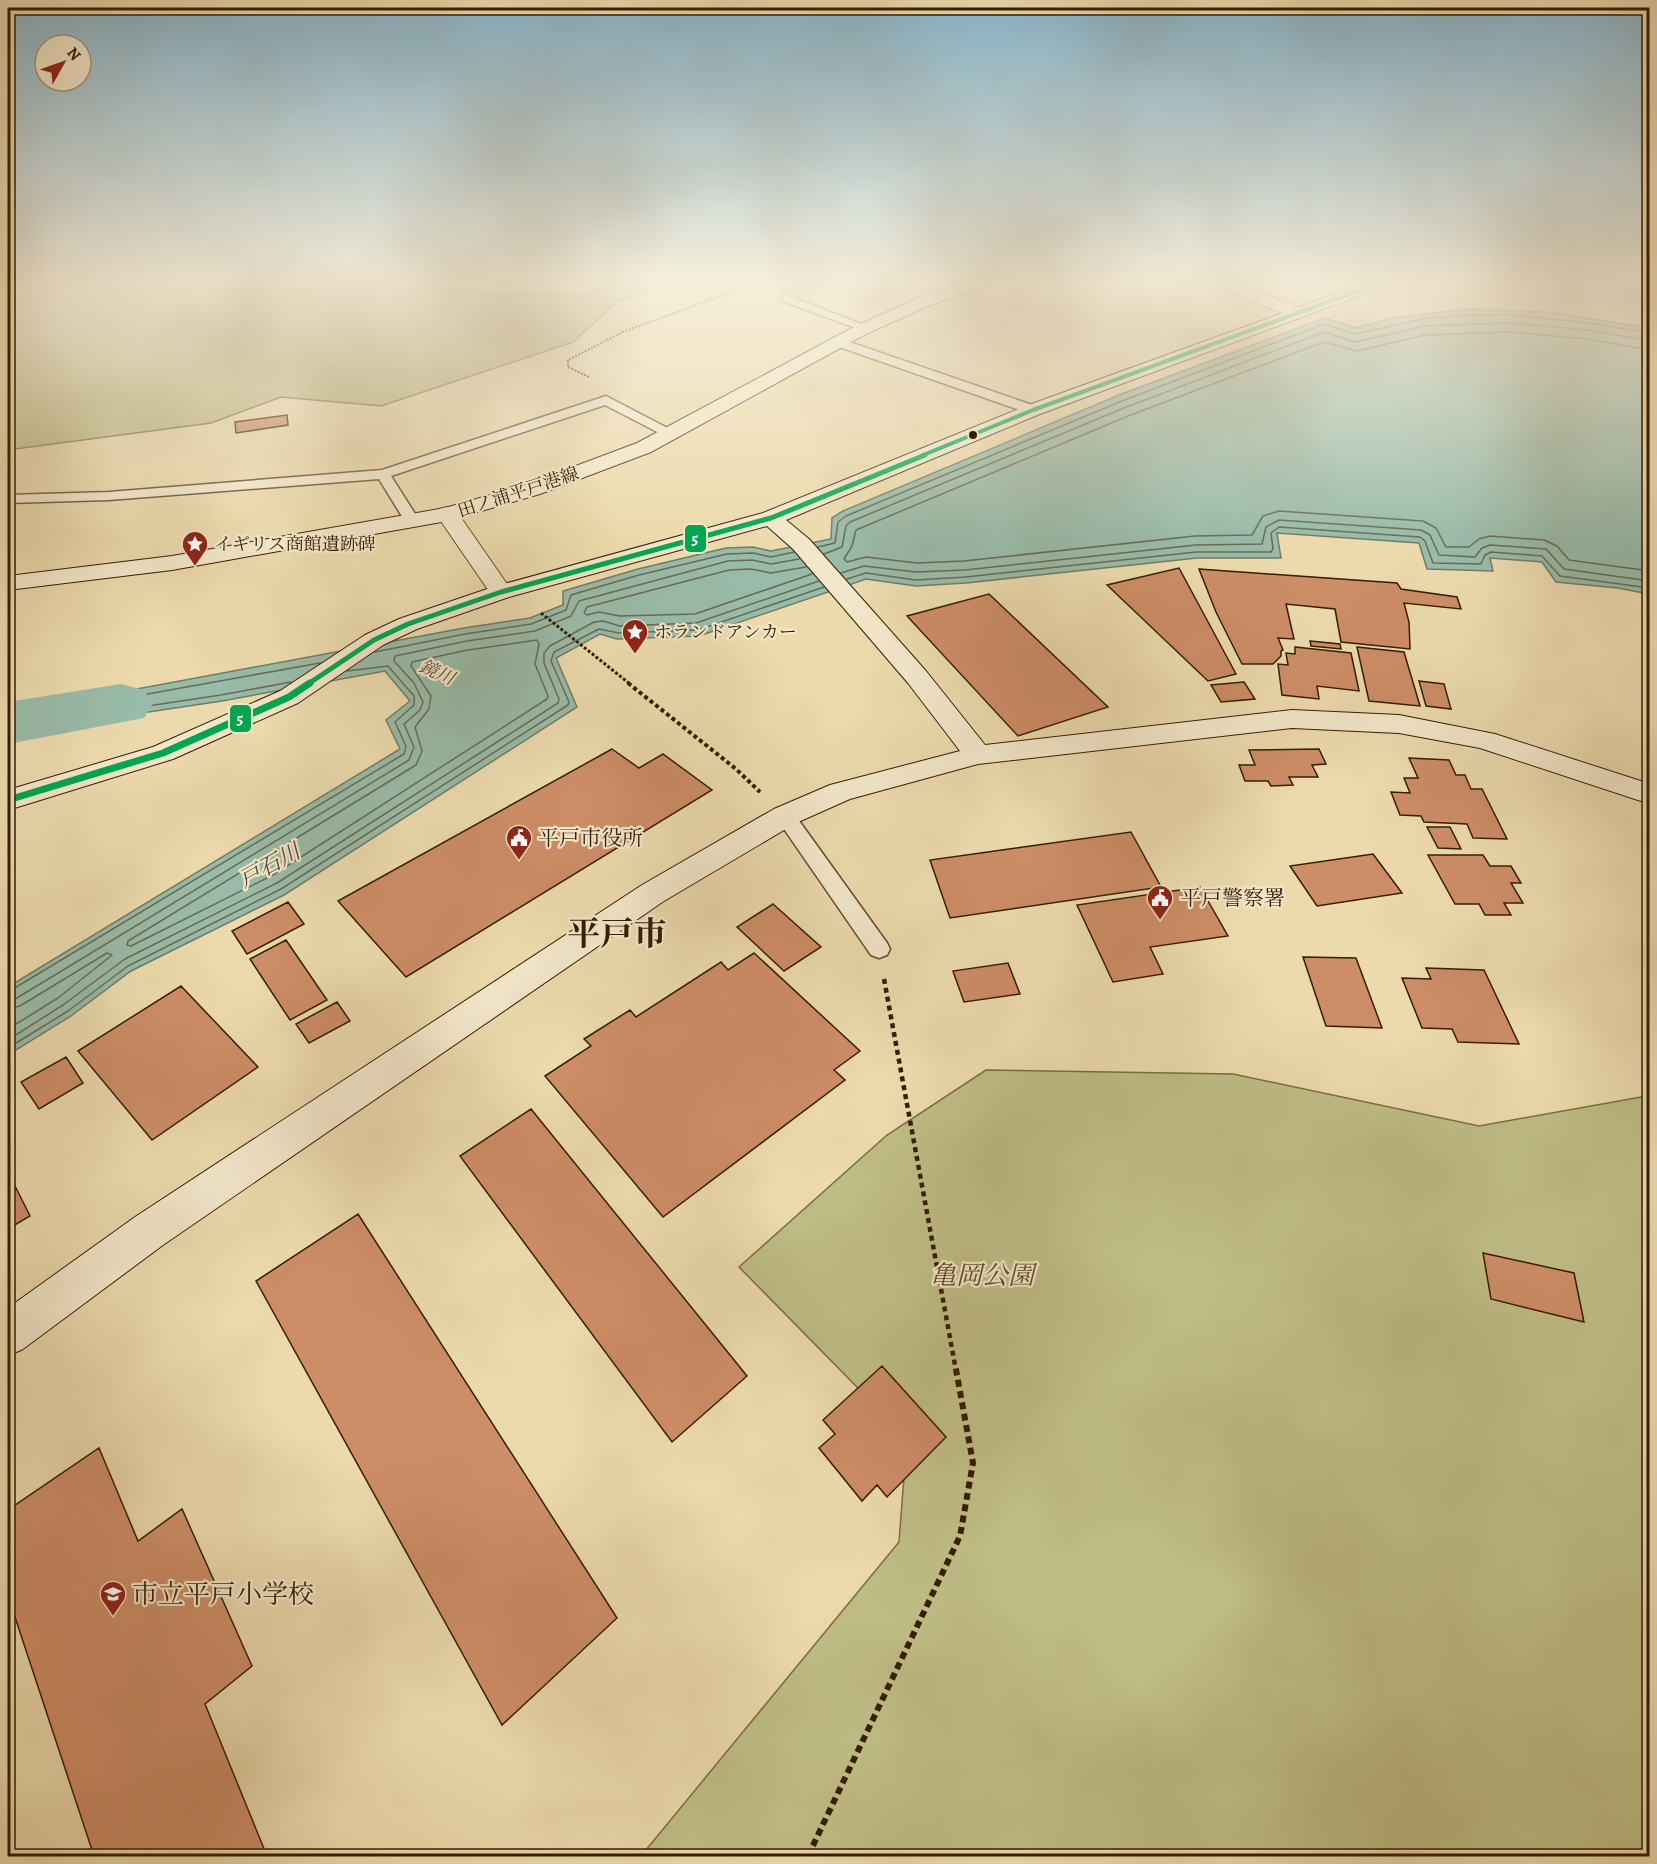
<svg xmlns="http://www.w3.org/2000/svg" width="1657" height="1864" font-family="Alegreya,'Noto Serif JP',serif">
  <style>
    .green { fill: #bfbd85; stroke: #7a6d42; stroke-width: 1.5 }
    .water { fill: #99bba9; stroke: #717c65; stroke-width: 1.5 }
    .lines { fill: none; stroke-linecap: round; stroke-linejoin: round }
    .shore { stroke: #676c54; stroke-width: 1.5 }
    .river { fill: #99bba9; fill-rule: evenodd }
    .building { fill: #cd8d67; stroke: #351d00; stroke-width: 1.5 }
    .lane-casing { stroke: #634c2b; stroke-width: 3 }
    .street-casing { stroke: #634c2b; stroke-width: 2 }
    .secondary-casing { stroke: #351d00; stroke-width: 2 }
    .path-far4 { stroke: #351d00; stroke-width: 2; stroke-dasharray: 2 1.5; stroke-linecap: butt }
    .path-far3 { stroke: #351d00; stroke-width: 3; stroke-dasharray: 3 2; stroke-linecap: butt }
    .path-far2 { stroke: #351d00; stroke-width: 4; stroke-dasharray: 4 3; stroke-linecap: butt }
    .path-far1 { stroke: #351d00; stroke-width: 4.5; stroke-dasharray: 5 4; stroke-linecap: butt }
    .path { stroke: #351d00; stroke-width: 6; stroke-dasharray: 7 4.5; stroke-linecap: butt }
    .lane { fill: #f3e7ca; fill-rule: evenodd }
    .street { fill: #f3e7ca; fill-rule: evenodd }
    .secondary { fill: #f3e7ca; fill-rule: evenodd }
    .bus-1-far2-casing { stroke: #f3e7ca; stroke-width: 6 }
    .bus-1-far1-casing { stroke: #f3e7ca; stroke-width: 8 }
    .bus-1-casing { stroke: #f3e7ca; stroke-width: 10 }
    .bus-1-far2 { stroke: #00a651; stroke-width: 4 }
    .bus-1-far1 { stroke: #00a651; stroke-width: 5 }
    .bus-1 { stroke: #00a651; stroke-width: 7 }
    .bus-dot { fill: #351d00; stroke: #f3e7ca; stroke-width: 2 }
    .labels { text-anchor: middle; stroke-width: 4.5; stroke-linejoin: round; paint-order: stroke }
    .far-street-label { font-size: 18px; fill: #351d00; stroke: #f3e7ca }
    .far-poi-label { font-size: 18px; fill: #351d00; stroke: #f3e7ca; text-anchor: start }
    .far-water-label { font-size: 18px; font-style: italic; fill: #534c33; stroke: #f3e7ca }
    .poi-label { font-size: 21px; fill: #351d00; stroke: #f3e7ca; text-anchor: start }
    .water-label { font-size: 22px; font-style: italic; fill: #534c33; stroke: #f3e7ca }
    .near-park-label { font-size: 26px; font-style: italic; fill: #5e4d28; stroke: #f3e7ca }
    .near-poi-label { font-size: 26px; fill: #351d00; stroke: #f3e7ca; text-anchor: start }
    .town-label { font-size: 33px; font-weight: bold; fill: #351d00; stroke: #f3e7ca }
    .line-badge { stroke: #f3e7ca; stroke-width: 2 }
    .badge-label { font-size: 16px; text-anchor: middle; font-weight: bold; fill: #fff }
  </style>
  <rect width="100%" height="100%" fill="#ecdaad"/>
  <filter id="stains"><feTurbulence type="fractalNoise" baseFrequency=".00333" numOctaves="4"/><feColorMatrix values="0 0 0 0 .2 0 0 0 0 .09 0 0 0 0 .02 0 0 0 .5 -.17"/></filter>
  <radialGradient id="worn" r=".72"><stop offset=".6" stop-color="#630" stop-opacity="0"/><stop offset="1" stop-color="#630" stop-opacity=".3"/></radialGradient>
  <path class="green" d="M 8,280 L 416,280 L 418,284 L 493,294 L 592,296 L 607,280 L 666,280 L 666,282 L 617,302 L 573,342 L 381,406 L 281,397 L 211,423 L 8,450 Z
    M 986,1070 L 1233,1074 L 1479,1126 L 1641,1097 L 1649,1101 L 1649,1856 L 641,1856 L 899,1542 L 907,1438 L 739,1267 L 887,1135 Z"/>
  <path class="water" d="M 1465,309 L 1547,312 L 1649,328 L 1649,594 L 1618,588 L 1556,582 L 1542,562 L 1490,558 L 1493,571 L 1427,569 L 1419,543 L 1277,533 L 1281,558 L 1197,558 L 966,583 L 916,586 L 866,579 L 699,636 L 617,639 L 600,634 L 556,658 L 577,707 L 284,895 L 131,971 L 71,1016 L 8,1055 L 8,987 L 400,749 L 386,720 L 410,701 L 385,671 L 222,701 L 15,732 L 8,713 L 464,628 L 530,618 L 563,605 L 563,591 L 638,569 L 726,548 L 753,547 L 771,551 L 831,539 L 832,518 L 843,511 L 1119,395 L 1325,318 L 1356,328 L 1392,318 Z"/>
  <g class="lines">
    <path class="shore" d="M 1650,350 L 1587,339 L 1509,332 L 1425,335 L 1357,351 L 1324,342 L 1128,416 L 856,530 L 852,546 L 844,559 L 847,562 L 866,557 L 917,563 L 964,561 L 1195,536 L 1252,535 L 1263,516 L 1279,511 L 1423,521 L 1436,528 L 1446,547 L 1469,547 L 1479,539 L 1490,536 L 1544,540 L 1557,546 L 1569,560 L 1650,571
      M 818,547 L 835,543 L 838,522 L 846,516 L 1122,401 L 1324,324 L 1356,334 L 1423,319 L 1465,315 L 1509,315 L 1589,323 L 1650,333
      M 824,554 L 842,547 L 846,526 L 850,522 L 1124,408 L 1324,332 L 1356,342 L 1424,326 L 1509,323 L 1588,330 L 1650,341
      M 806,567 L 771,573 L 751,569 L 729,570 L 587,607 L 584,613 L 587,615 L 599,612 L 620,616 L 695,614 L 812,574
      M 841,573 L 864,566 L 916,572 L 965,570 L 1196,545 L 1262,544 L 1266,527 L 1279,520 L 1421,530 L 1430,535 L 1439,555 L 1475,557 L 1482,548 L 1490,545 L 1546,549 L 1564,569 L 1650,581
      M 847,579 L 866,573 L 916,580 L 966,577 L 1196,552 L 1271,552 L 1273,549 L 1271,533 L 1279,527 L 1420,537 L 1425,541 L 1433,563 L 1481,564 L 1485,555 L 1491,552 L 1542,556 L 1560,576 L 1650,588
      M 537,640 L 539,644 L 535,664 L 548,696 L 547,699 L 273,875 L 131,946 L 127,945 L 128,941 L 416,765 L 422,751 L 415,727 L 429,709 L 431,696 L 411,666 L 412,662 L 468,650 Z
      M 375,652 L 465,634 L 531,624 L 566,610 L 571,595 L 639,575 L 727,554 L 753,553 L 771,557 L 794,552
      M 291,682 L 221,695 L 21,725 L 17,720 L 20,717 L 320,663
      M 8,992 L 404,754 L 406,746 L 395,722 L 414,705 L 414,696 L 388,666 L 347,671
      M 8,1000 L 17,998 L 409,760 L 414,747 L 404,724 L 420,710 L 423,702 L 414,683 L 394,661 L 395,656 L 467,641 L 535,631 L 571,616 L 579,601 L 728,561 L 752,560 L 771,564 L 799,559
      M 8,1009 L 20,1006 L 107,953 L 112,955 L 58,998 L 8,1029
      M 8,1040 L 63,1005 L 125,959 L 277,883 L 558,703 L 559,699 L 544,663 L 544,653 L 550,646 L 594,622 L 603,621 L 620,626 L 696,623 L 819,581
      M 8,1048 L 68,1011 L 128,966 L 281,889 L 568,705 L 569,702 L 551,661 L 554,652 L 599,629 L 619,633 L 698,630 L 824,587"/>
    <path class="river" d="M 121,684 L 144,690 L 153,704 L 144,718 L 8,744 L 8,702 Z"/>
  </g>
  <path class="building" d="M 287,415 L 288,425 L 236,433 L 235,422 Z
    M 1179,568 L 1236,674 L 1208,681 L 1107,585 Z
    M 1199,569 L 1397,583 L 1401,589 L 1457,597 L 1461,609 L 1404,603 L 1409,622 L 1410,649 L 1341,642 L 1335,609 L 1286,604 L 1294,639 L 1278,638 L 1283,650 L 1281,651 L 1281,656 L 1273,664 L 1242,664 L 1216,612 Z
    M 989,594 L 1108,707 L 1018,736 L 907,616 Z
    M 1310,641 L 1340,644 L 1341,649 L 1311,646 Z
    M 1295,647 L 1351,653 L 1359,691 L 1317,686 L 1319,699 L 1282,695 L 1278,664 L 1288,665 L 1286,653 L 1295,654 Z
    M 1357,647 L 1404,652 L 1420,706 L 1369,701 Z
    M 1419,681 L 1444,684 L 1451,709 L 1426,706 Z
    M 1244,682 L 1255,699 L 1221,702 L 1211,685 Z
    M 612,749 L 639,768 L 663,754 L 712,790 L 406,977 L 338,901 Z
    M 1319,749 L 1326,764 L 1312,765 L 1318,777 L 1289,777 L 1293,785 L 1271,786 L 1268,781 L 1245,781 L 1239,765 L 1255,765 L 1249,750 Z
    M 1409,758 L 1449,760 L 1456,775 L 1465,775 L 1471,789 L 1482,789 L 1507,839 L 1473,838 L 1467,824 L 1424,822 L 1421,816 L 1400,815 L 1391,792 L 1410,793 L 1404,778 L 1418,778 Z
    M 1427,827 L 1450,827 L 1461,849 L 1438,848 Z
    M 1131,832 L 1161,887 L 950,918 L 930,860 Z
    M 1373,854 L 1402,893 L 1317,906 L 1290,866 Z
    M 1428,855 L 1483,855 L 1490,866 L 1511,866 L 1521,883 L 1511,883 L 1523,903 L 1504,903 L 1511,915 L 1485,915 L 1479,904 L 1455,904 Z
    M 1200,887 L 1228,936 L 1150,947 L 1163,974 L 1113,982 L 1077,905 Z
    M 288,902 L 304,924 L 247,954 L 232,931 Z
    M 773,904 L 821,947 L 784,971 L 737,927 Z
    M 286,940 L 327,1000 L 290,1020 L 250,959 Z
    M 754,953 L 860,1051 L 834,1070 L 845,1080 L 663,1217 L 545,1076 L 591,1046 L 584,1039 L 630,1010 L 636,1017 L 721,962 L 728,970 Z
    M 1303,957 L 1356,958 L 1382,1028 L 1326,1026 Z
    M 1008,963 L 1020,994 L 964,1002 L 953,971 Z
    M 1426,968 L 1484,970 L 1519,1044 L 1458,1042 L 1452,1029 L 1422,1028 L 1402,978 L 1431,979 Z
    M 181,986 L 258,1067 L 152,1140 L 78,1051 Z
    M 337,1002 L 350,1021 L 309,1043 L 296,1024 Z
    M 66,1057 L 83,1083 L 39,1109 L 21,1082 Z
    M 531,1109 L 747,1376 L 672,1442 L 460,1156 Z
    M 14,1184 L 30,1216 L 8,1229 L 8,1188 Z
    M 358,1214 L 617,1618 L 502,1725 L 256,1281 Z
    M 1483,1253 L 1574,1273 L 1584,1322 L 1491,1299 Z
    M 882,1366 L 946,1437 L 887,1497 L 877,1485 L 862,1501 L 819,1448 L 835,1434 L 823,1420 Z
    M 99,1448 L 138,1541 L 182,1509 L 252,1666 L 205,1704 L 267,1856 L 94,1856 L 8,1596 L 8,1510 Z"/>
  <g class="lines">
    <g class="lane-casing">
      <path id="lane" d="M 797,280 L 810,280 L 814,283 L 794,298 L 869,327 L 863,330 L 859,329 L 782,301 L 782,297 L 801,284 Z
        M 835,337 L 1038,407 L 1040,410 L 1033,414 L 1028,413 L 831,344 L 829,341 Z
        M 606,396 L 679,434 L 672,438 L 667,437 L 605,405 L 391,476 L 419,520 L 411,525 L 406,523 L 379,479 L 109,500 L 8,503 L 8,495 L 109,492 L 382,470 Z
        M 785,809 L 792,811 L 887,943 L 890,949 L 887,955 L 879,958 L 871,955 L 775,816 L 778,811 Z"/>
    </g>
    <g class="street-casing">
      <path id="street" d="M 1205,280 L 1226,280 L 1301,308 L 1303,312 L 1295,317 L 1289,316 L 1207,283 Z
        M 447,507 L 455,509 L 509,587 L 513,592 L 509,597 L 501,599 L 493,597 L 436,514 L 439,509 Z"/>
    </g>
    <g class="secondary-casing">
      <path id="secondary" d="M 974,280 L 997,280 L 995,283 L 928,306 L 864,335 L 651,452 L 540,494 L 447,521 L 172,570 L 8,590 L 8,576 L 172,556 L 445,508 L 525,485 L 637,443 L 852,328 L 916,299 Z
        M 1374,280 L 1396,280 L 1394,283 L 1040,414 L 786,520 L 809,539 L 926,671 L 985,745 L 1292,710 L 1399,715 L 1495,734 L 1650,784 L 1650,804 L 1480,748 L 1399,733 L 1292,728 L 978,764 L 850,799 L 796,823 L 664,901 L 163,1245 L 23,1349 L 8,1356 L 8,1308 L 135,1217 L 642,885 L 774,809 L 830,785 L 960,751 L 908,683 L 793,549 L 767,526 L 509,597 L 417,629 L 383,645 L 298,703 L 173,759 L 8,810 L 8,790 L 153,747 L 280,691 L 365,635 L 399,619 L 493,587 L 763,513 L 1026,406 Z"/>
    </g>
    <path class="path-far4" d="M 589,377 L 568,367 L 568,360 L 623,332 L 764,280"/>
    <path class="path-far3" d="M 541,613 L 630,684"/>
    <path class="path-far2" d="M 628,683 L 736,769 L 760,792"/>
    <path class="path-far1" d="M 884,979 L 955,1365"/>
    <path class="path" d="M 808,1856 L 960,1536 L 973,1463 L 955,1364"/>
    <use href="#lane" class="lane"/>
    <use href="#street" class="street"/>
    <use href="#secondary" class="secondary"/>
    <g class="bus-1-far2-casing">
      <path id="bus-1-far2" d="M 921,456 L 1033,410 L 1388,280"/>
    </g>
    <g class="bus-1-far1-casing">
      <path id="bus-1-far1" d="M 308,684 L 374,640 L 408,624 L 501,592 L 771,518 L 925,455"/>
    </g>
    <g class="bus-1-casing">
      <path id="bus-1" d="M 8,800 L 163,753 L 289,697 L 310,683"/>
    </g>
    <use href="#bus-1-far2" class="bus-1-far2"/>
    <use href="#bus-1-far1" class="bus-1-far1"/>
    <use href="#bus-1" class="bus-1"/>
  </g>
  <linearGradient id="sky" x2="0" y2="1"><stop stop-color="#88b7cf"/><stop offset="0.52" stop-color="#f6eeda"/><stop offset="1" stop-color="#f6eeda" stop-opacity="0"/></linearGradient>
  <rect width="1657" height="541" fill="url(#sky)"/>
  <defs>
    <g id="sight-pin" transform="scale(1.35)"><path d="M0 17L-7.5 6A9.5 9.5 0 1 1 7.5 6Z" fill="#8f2418" stroke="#f3e7ca"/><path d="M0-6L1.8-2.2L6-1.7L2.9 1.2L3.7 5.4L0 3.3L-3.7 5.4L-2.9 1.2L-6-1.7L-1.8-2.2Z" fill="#fff"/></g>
    <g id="civic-pin" transform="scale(1.35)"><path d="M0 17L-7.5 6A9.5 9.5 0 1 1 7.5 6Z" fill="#8f2418" stroke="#f3e7ca"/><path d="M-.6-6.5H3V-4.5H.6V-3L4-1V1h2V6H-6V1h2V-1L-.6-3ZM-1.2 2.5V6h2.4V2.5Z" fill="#fff"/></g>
    <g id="school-pin" transform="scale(1.35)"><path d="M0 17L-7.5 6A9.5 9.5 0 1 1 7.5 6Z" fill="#8f2418" stroke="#f3e7ca"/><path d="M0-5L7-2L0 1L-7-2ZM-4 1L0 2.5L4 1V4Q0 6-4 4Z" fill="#fff"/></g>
  </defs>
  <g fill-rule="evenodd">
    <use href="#sight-pin" x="195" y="544"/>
    <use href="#sight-pin" x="635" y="632"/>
    <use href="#civic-pin" x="519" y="838"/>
    <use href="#civic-pin" x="1160" y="898"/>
    <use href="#school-pin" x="113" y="1594"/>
  </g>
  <circle class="bus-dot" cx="973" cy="435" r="5"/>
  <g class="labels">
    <g class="far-street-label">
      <text transform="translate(518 492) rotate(-18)" y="6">田ノ浦平戸港線</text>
    </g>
    <g class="far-poi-label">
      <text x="214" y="550">イギリス商館遺跡碑</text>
      <text x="654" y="638">ホランドアンカー</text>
    </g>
    <g class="far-water-label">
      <text transform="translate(437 672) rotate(24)" y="6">鏡川</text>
    </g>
    <g class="poi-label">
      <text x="538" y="845">平戸市役所</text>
      <text x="1180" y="905">平戸警察署</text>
    </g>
    <g class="water-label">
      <text transform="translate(269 865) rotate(-29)" y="8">戸石川</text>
    </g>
    <g class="near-park-label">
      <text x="982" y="1284">亀岡公園</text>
    </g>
    <g class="near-poi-label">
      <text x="132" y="1603">市立平戸小学校</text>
    </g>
    <g class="town-label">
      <text x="617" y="945">平戸市</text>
    </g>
  </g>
  <g class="line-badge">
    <rect x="684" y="524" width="23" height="29" rx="6" fill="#00a651"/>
    <rect x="229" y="704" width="23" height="29" rx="6" fill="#00a651"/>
  </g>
  <g class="badge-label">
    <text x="695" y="544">5</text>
    <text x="240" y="724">5</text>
  </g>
  <rect width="1657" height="1864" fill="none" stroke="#ecdaad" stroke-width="30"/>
  <rect x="9" y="9" width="1639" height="1846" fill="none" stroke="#351d00" stroke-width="3"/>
  <rect x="15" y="15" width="1627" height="1834" fill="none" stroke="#351d00" stroke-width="1.5"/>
  <g transform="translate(63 63) rotate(50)"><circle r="28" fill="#f3e7ca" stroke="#a79679" stroke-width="1.5"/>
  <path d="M0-4.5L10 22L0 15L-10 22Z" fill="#8f2418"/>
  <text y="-9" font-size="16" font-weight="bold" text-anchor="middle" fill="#351d00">N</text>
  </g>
  <rect width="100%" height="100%" filter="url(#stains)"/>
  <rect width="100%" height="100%" fill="url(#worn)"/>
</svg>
